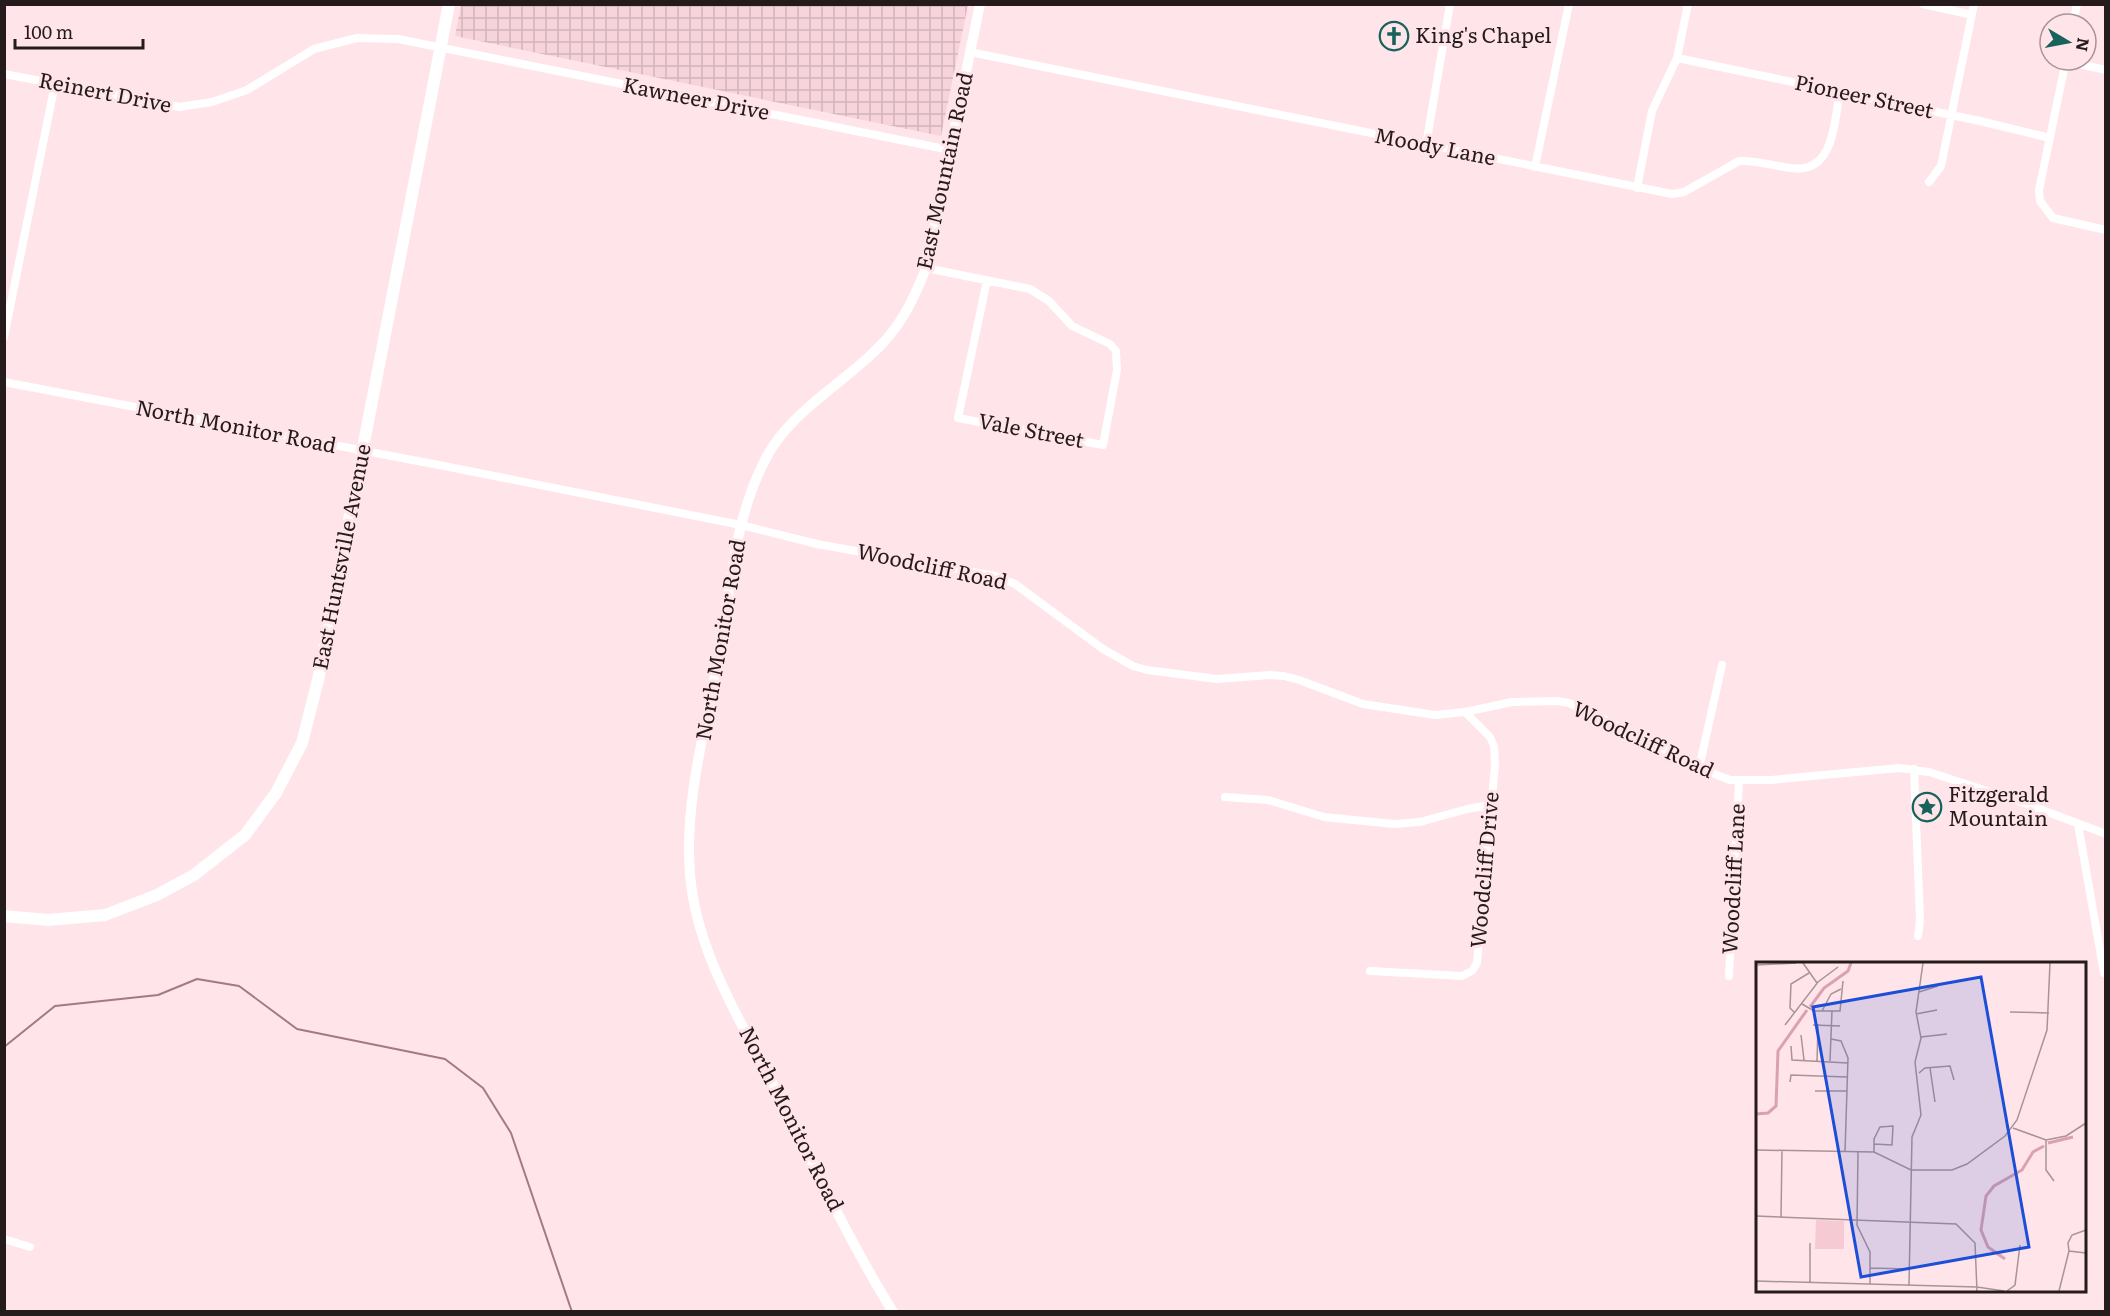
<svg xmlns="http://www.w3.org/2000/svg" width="2110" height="1316" font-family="Literata,serif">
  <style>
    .industrial { fill: url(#industrial-grid) }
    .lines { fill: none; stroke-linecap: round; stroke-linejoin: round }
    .stream { stroke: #a37a82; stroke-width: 2 }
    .minor { stroke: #fff; stroke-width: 8 }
    .tertiary { stroke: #fff; stroke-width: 10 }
    .secondary { stroke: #fff; stroke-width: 12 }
    .labels { text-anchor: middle; stroke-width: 6; stroke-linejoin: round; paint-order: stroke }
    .poi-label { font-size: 21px; fill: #251b1d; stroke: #ffe4e9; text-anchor: start }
    .street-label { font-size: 21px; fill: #251b1d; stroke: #ffe4e9 }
    .inset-river { fill: none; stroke: #d9a2ae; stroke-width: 3 }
    .inset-road { fill: none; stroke: #a89497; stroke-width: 1.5 }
    .view { fill: #1d4ed8; fill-opacity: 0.15; stroke: #1d4ed8; stroke-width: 3 }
    .inset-edge { fill: none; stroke: #251b1d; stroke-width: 3 }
  </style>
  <defs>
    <pattern id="industrial-grid" width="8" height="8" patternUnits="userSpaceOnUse" patternTransform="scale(1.5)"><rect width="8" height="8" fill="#f7d4db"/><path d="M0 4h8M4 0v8" fill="none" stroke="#d4b5bc"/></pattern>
  </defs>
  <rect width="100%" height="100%" fill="#ffe4e9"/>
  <path class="industrial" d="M 461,5 L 461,4 L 968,5 L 941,136 L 455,36 Z"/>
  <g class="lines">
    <path class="stream" d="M 4,1047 L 55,1006 L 158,995 L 197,979 L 239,986 L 297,1029 L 445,1059 L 483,1088 L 511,1133 L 572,1312"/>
    <path class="minor" d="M 1923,4 L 1972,15
      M 2073,24 L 2077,4
      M 970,52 L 1672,194 L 1684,192 L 1739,161 C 1757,160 1774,166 1791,168 C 1834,175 1834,122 1840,92
      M 1677,58 L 1980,121 L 2050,138
      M 2066,60 L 2039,190 L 2040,201 L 2053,218 L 2106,230
      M 2066,61 L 2106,70
      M 4,74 L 179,107 L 212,102 L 247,90 L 314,49 L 357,38 L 398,39 L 950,150
      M 1426,145 L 1450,4
      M 1535,167 L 1569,4
      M 1929,182 L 1941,166 L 1974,4
      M 1637,188 L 1652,111 L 1677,58 L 1688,4
      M 926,268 L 1030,289 L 1049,301 L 1072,326 L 1110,344 L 1116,351 L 1117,370 L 1103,445 L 958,418 L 987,280
      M 4,337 L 55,84
      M 4,382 L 444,466 L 741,525 L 817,544 L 995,576 L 1015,584 L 1103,649 L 1133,666 L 1147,670 L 1217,679 L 1270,675 L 1284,676 L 1299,680 L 1363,704 L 1435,715 L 1465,712 L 1512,702 L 1557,701 L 1569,703 L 1594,714 L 1699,768 L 1730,780 L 1771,780 L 1899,768 L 1929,772 L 2021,802 L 2106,834
      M 1699,768 L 1722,665
      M 1914,769 L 1920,921 L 1918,936
      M 1225,797 L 1268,800 L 1324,817 L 1394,824 L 1420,822 L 1467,809 L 1490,805
      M 2078,824 L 2104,973
      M 1370,971 L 1462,976 L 1472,971 L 1477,963 L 1495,765 L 1494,746 L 1490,737 L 1465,712
      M 1729,976 L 1739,781
      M 4,1239 L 30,1247"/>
    <path class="tertiary" d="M 893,1312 C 849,1241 813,1164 776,1090 C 741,1021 696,952 690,874 C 684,801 706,726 719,655 C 730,590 734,521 764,462 C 787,414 838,387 875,351 C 900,328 914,299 926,268 L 980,4"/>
    <path class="secondary" d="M 4,916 L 48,920 L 105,915 L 157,895 L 194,875 L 245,835 L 276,793 L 302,743 L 318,680 L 449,4"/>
  </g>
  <defs>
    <g id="church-ring" transform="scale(1.5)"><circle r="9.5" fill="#ffe4e9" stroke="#17635b" stroke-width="1.5"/><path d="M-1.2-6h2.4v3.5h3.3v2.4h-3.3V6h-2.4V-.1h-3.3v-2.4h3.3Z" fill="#17635b"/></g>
    <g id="sight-ring" transform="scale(1.5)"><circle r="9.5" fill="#ffe4e9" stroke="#17635b" stroke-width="1.5"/><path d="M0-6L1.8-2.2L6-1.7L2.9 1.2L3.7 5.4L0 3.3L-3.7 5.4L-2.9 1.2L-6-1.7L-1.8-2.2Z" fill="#17635b"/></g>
  </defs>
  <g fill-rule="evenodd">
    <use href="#church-ring" x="1394" y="36"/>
    <use href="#sight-ring" x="1927" y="807"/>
  </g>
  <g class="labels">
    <g class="poi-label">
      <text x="1415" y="43">King's Chapel</text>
      <text x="1948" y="802">Fitzgerald<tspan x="1948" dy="24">Mountain</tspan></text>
    </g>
    <g class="street-label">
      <text transform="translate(105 93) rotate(11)" y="7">Reinert Drive</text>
      <text transform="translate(1864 97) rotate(12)" y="7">Pioneer Street</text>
      <text transform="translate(696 99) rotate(11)" y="7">Kawneer Drive</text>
      <text transform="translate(1435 147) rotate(11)" y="7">Moody Lane</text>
      <text transform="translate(945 171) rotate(-78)" y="7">East Mountain Road</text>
      <text transform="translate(236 427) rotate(11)" y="7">North Monitor Road</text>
      <text transform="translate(1031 431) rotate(11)" y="7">Vale Street</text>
      <text transform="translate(342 557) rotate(-79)" y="7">East Huntsville Avenue</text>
      <text transform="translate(932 567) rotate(12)" y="7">Woodcliff Road</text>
      <text transform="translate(721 640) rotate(-80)" y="7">North Monitor Road</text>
      <text transform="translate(1643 740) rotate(25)" y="7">Woodcliff Road</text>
      <text transform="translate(1485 870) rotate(-85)" y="7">Woodcliff Drive</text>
      <text transform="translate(1734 879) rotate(-87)" y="7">Woodcliff Lane</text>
      <text transform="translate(791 1119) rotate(63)" y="7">North Monitor Road</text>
    </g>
  </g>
  <g transform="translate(1756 962)">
    <rect width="330" height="330" fill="#ffe4e9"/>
    <path d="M 60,258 L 88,259 L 88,287 L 59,287 Z" fill="#f6cad3"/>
    <path class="inset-river" d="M 54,45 L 68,26 L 92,9 L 95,1M 0,152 L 12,151 L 20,144 L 22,89 L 51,48M 292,181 L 317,175M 249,297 L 232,285 L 225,268 L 230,234 L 238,224 L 266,208 L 277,190 L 288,184"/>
    <path class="inset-road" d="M 47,1 L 61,21M 0,3 L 40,1M 163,30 L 182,24M 46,42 L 58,49 L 84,49 L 87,19M 66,49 L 75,32 L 85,27M 254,50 L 293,51M 39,51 L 34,46 L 35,22 L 53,11M 160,52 L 181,48M 29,63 L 62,20 L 82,5M 57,63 L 84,64M 45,73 L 48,98M 165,75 L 191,72M 75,77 L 85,79 L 92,96 L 89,190M 35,84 L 36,98 L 92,101M 61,99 L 62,62M 74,99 L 76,49M 174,106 L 179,140M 163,111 L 169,106 L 194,104 L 198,118M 34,120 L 35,113 L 91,115M 59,129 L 91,129M 257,166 L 290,178 L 310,174 L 330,161M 290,178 L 290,208 L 298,219M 0,188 L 118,190 L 155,208 L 196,208 L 211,202 L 249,174 L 261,158 L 291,68 L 294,1M 102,190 L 101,263 L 114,290 L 114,322M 118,190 L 118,177 L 124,165 L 137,164 L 136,183 L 118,182M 0,254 L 200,262 L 219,281 L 221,329M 25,255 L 26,188M 330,268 L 316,273 L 312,281 L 313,289 L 330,291M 114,306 L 153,307M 0,319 L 221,325 L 248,329M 54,320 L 54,281M 153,323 L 156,175 L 165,153 L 159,100 L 165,76 L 160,50 L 167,1M 251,329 L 259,323 L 264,283M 303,329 L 313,289"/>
    <path class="view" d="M 225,15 L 273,285 L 105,315 L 57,45 Z"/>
    <rect width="330" height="330" class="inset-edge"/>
  </g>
  <rect width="2110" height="1316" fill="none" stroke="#251b1d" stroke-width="12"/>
  <g transform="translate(2068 42) rotate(100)"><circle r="28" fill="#ffe4e9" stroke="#a89497" stroke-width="1.5"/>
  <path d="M0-4.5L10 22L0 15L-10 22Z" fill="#17635b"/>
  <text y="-9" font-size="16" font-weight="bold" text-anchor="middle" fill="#251b1d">N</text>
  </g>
  <path d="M15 39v9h128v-9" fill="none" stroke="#251b1d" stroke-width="3"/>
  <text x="24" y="39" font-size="18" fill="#251b1d" stroke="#ffe4e9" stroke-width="4.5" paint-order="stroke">100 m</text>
</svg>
